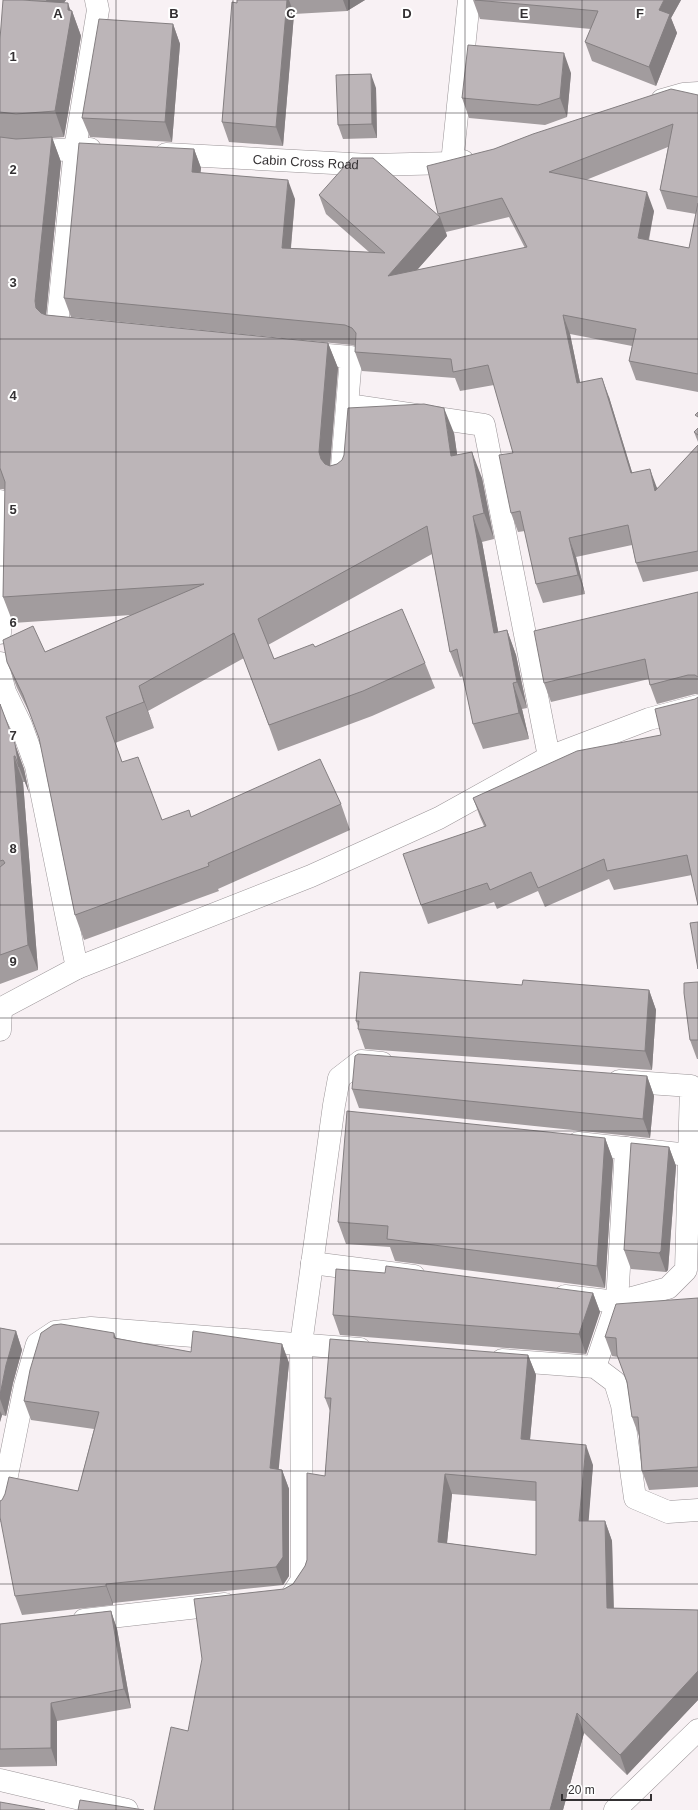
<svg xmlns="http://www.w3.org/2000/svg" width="698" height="1810" font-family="Arial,sans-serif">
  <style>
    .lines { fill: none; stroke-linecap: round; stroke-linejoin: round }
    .minor-casing { stroke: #9a9497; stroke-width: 23 }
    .major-casing { stroke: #9a9497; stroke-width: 23 }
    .minor { stroke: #fff; stroke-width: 22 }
    .major { stroke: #fff; stroke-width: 22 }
    .wall { fill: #a29c9e; fill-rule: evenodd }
    .shaded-wall { fill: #847f81 }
    .building { fill: #bcb5b8; stroke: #847f81; fill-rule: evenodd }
    .grid { fill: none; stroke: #343133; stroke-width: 1; stroke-opacity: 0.55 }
    .labels { text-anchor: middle; stroke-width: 4; stroke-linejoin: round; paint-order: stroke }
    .street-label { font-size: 13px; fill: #343133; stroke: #fff }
    .grid-label { font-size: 13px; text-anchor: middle; font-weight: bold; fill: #343133; stroke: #fff; stroke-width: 4; stroke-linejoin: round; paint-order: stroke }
  </style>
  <rect width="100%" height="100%" fill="#f8f1f4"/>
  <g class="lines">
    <g class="minor-casing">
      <g id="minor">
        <path d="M 662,100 L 683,94 L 698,93"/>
        <path d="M 0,149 L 25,152 L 75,149 L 90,149"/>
        <path id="s1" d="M 166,154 L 370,165 L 452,163 L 463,161"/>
        <path d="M 452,163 L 469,0"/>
        <path d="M 75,330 L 57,328 L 75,149 L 98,10 L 96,0"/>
        <path d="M 304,353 L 351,357 L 341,479"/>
        <path d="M 348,405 L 484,425 L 549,757"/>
        <path d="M 0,501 L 2,510 L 0,633"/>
        <path d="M 0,663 L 0,673 L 5,692 L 21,725 L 36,766 L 77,968 L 311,876 L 439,818 L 549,757 L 649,719 L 698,706"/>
        <path d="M 0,1009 L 77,968"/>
        <path d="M 0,1030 L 1,1009"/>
        <path d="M 578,1143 L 689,1155"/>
        <path d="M 312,1263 L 414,1276"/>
        <path d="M 565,1296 L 617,1302 L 626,1148"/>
        <path d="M 502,1360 L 595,1367 L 615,1382 L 622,1405 L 635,1498 L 668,1512 L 698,1510"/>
        <path d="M 595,1367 L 617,1302 L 668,1288 L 686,1270 L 691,1086 L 619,1081"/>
        <path d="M 0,1510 L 25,1386 L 37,1344 L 55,1332 L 91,1328 L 360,1349"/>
        <path d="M 291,1597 L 302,1580 L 301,1344 L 334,1105 L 339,1078 L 361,1061 L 382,1063"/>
        <path d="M 84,1620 L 225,1604"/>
        <path d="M 0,1780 L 127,1810"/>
      </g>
    </g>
    <g class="major-casing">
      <path id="major" d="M 615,1810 L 698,1730"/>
    </g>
    <use href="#minor" class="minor"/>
    <use href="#major" class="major"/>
  </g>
  <path class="wall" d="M 31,0 L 66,0 L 64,3 L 72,11 L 81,36 L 64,137 L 52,138 L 61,162 L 46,315 L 328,343 L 338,368 L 330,465 L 330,466 L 337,464 L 454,433 L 457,455 L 482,478 L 494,539 L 482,542 L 498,632 L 507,630 L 516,655 L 527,708 L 522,709 L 529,739 L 483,749 L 473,724 L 463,676 L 460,677 L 450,652 L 432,554 L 268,645 L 274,659 L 315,647 L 425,663 L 435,688 L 372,716 L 278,751 L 244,658 L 148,711 L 154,728 L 115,743 L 122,762 L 162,820 L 191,817 L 341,804 L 350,830 L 218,889 L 219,891 L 84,940 L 75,915 L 39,738 L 33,720 L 17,688 L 7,662 L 45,652 L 131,615 L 13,623 L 3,597 L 5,490 L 3,489 L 0,489 L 0,137 L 19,139 L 0,137 L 0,39 L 32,1 Z
    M 237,0 L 365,0 L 347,11 L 294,14 L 283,146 L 229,142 L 222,122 Z
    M 473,0 L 681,0 L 671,18 L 677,33 L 656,86 L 592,61 L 585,42 L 591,29 L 480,19 Z
    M 173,24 L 180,44 L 172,142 L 90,137 L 82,118 Z
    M 571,73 L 567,117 L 545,125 L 469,118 L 462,98 Z
    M 376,88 L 377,138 L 343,139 L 338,125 Z
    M 698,95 L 698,392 L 636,380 L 629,361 L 632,346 L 570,334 L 580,382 L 609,397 L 632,472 L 658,488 L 698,445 L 698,571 L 643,582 L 636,563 L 632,545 L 576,557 L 585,594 L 543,603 L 536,584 L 525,531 L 518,532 L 511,513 L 513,453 L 494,385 L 460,391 L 455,378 L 362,371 L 355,352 L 355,346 L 352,345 L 71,317 L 64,298 L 194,149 L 201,168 L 200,173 L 295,199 L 291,248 L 369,252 L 326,214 L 319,195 L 439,216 L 438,214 L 494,149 ZM 668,147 L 660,190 L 667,209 L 696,214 L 689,248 L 649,240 L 654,211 L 586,180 ZM 509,217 L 525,248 L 417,270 L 447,236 L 446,232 Z
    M 698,428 L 698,442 L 694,432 Z
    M 698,592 L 698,694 L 695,694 L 657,704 L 650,685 L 649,679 L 551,702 L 544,683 Z
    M 695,699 L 692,875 L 614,890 L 609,879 L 545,907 L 538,891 L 497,909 L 494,902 L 428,924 L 421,905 L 484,826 L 480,817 L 473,798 L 661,735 Z
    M 0,704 L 24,769 L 29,793 L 25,782 L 23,782 L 38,970 L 0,984 Z
    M 698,982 L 698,1059 L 697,1059 L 690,1040 Z
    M 522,985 L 649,990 L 656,1010 L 652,1070 L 365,1049 L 358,1029 L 358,1027 L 356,1021 Z
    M 647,1076 L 654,1096 L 650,1138 L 359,1108 L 352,1089 Z
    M 605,1138 L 613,1160 L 605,1288 L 395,1261 L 390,1247 L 346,1244 L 338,1222 Z
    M 669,1147 L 676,1166 L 668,1270 L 666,1272 L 631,1269 L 624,1250 Z
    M 593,1293 L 600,1312 L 586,1354 L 340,1335 L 333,1315 Z
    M 698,1298 L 698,1487 L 649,1490 L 642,1471 L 639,1436 L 632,1417 L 627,1382 L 618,1357 L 612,1356 L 605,1337 Z
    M 0,1328 L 16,1331 L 22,1350 L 13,1383 L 6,1416 L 2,1415 L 0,1422 Z
    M 116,1338 L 191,1352 L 282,1344 L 289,1363 L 278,1470 L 282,1470 L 289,1489 L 289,1576 L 283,1585 L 113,1603 L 113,1605 L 22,1615 L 15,1596 L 78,1491 L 94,1429 L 31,1420 L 24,1401 Z
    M 528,1355 L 536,1375 L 530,1440 L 593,1465 L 588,1521 L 605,1521 L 612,1541 L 614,1608 L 698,1610 L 698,1700 L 627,1775 L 584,1733 L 563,1810 L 154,1810 L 188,1731 L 284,1589 L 293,1584 L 305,1566 L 307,1560 L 325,1476 L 330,1411 L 325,1398 ZM 452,1494 L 536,1501 L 536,1555 L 447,1543 Z
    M 111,1611 L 117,1629 L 131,1708 L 57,1721 L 57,1766 L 0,1767 L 0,1624 Z"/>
  <path class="shaded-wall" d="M 46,0 L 66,0 L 52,17 Z
    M 287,0 L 289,0 L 294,14 L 283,146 L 276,127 Z
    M 343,0 L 365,0 L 347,11 Z
    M 664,0 L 681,0 L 671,18 L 677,33 L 656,86 L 649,67 L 659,10 Z
    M 68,3 L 71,12 L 72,11 L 81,36 L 64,137 L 55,111 Z
    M 173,24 L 180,44 L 172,142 L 165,122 Z
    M 564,53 L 571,73 L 567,117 L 560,98 Z
    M 371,74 L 376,88 L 377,138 L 372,124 Z
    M 52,137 L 61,162 L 45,327 L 36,308 L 35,301 Z
    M 194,149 L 201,168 L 199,191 L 192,172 Z
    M 288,180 L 295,199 L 289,267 L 282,248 Z
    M 647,192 L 654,211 L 645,257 L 638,238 Z
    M 440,217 L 447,236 L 395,295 L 388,276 Z
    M 563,315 L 570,334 L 584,402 L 577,383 Z
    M 328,343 L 338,368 L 329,478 L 321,459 L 319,452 Z
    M 602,378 L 609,397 L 638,492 L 631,473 Z
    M 444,408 L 454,433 L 461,481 L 451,456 Z
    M 472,452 L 482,478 L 494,539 L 484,513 Z
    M 650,469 L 657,488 L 662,510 L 655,491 Z
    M 473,516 L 482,542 L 503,658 L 494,633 Z
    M 569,538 L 576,557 L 585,594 L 578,575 Z
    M 507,630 L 516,655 L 527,708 L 517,682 Z
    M 513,683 L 522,709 L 529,739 L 519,713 Z
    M 139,686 L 148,711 L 154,728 L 144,702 Z
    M 15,744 L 24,769 L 29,793 L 19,767 Z
    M 14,756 L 23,782 L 38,970 L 28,945 Z
    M 649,990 L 656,1010 L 652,1070 L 645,1051 Z
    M 647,1076 L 654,1096 L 650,1138 L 643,1119 Z
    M 605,1138 L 613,1160 L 605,1288 L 597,1266 Z
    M 669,1147 L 676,1166 L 668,1270 L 666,1272 L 659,1253 Z
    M 593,1293 L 600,1312 L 586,1354 L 579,1334 Z
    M 16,1331 L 22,1350 L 13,1383 L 6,1416 L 0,1399 L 0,1395 L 6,1365 Z
    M 114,1333 L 121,1351 L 114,1338 Z
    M 282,1344 L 289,1363 L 277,1487 L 270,1468 Z
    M 528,1355 L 536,1375 L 528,1460 L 521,1439 Z
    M 0,1411 L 2,1415 L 0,1422 Z
    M 586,1445 L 593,1465 L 587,1542 L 579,1521 Z
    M 282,1470 L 289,1489 L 289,1576 L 283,1585 L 276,1567 Z
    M 445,1474 L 452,1494 L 445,1562 L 438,1542 Z
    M 605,1521 L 612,1541 L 614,1629 L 607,1608 Z
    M 106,1584 L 113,1603 L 113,1605 L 106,1586 Z
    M 111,1611 L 117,1629 L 131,1708 L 124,1689 Z
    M 698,1671 L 698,1700 L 627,1775 L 620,1755 Z
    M 51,1703 L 57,1721 L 57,1766 L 51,1748 Z
    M 577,1713 L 584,1733 L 563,1810 L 550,1810 Z"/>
  <path class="building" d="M 3,0 L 22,0 L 68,3 L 68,10 L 72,11 L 55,111 L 16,114 L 0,112 L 0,39 Z
    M 237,0 L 287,0 L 276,127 L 222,122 L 232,2 L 237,3 Z
    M 475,0 L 664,0 L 659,10 L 670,14 L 649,67 L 585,42 L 598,11 Z
    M 99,19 L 173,24 L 165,122 L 82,118 Z
    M 468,45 L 564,53 L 560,98 L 538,105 L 462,98 Z
    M 371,74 L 372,124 L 338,125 L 336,75 Z
    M 671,89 L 698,95 L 698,197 L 660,190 L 673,124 L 549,172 L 647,192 L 638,238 L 689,248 L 698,203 L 698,374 L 629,361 L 636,329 L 563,315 L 577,383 L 602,378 L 631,473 L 650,469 L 655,491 L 698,445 L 698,551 L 636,563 L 628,525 L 569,538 L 578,575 L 536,584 L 520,511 L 511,513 L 499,455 L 513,453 L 488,365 L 453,372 L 451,359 L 355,352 L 356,333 L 352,328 L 345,325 L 64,298 L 79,143 L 194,149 L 192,172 L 288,180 L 282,248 L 385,253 L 319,195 L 352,158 L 373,158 L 440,217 L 388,276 L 527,247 L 502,198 L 438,214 L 427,166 L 494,149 L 533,134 Z
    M 0,137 L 16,139 L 52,137 L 35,301 L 36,308 L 41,313 L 46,315 L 328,343 L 319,452 L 321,459 L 325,464 L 330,466 L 337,464 L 342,460 L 344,455 L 348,408 L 424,404 L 444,408 L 451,456 L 472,452 L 484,513 L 473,516 L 494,633 L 507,630 L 517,682 L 513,683 L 519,713 L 473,724 L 457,649 L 450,652 L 427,526 L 258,619 L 274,659 L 313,644 L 315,647 L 402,609 L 425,663 L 363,691 L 269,725 L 234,633 L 139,686 L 144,702 L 106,717 L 122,762 L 138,757 L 162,820 L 189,810 L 191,817 L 320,759 L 341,804 L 208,863 L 209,866 L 75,915 L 39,738 L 23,695 L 7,662 L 3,640 L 33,626 L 45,652 L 204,584 L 3,597 L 5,482 L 0,468 Z
    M 698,412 L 698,417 L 695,415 Z
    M 698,428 L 698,435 L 694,432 Z
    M 698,592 L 698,677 L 695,675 L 688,675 L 650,685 L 645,659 L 544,683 L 534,631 Z
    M 698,697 L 698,905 L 687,855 L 607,871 L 604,859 L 538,888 L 531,872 L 490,890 L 487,883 L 421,905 L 403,854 L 486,826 L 473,798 L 577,751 L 661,735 L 655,709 L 695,699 Z
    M 0,704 L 15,744 L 19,767 L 15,756 L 14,756 L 28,945 L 0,955 L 0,867 L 5,863 L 3,860 L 0,861 Z
    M 698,922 L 698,969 L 690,923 Z
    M 360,972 L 522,985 L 523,980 L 649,990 L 645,1051 L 358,1029 L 359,1021 L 356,1021 Z
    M 698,982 L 698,1040 L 690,1040 L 684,993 L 684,983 Z
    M 358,1054 L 647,1076 L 643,1119 L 352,1089 L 355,1056 Z
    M 347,1111 L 605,1138 L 597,1266 L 387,1239 L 388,1226 L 338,1222 Z
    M 631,1143 L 669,1147 L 661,1251 L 659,1253 L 624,1250 Z
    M 386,1266 L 593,1293 L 579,1334 L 333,1315 L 336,1269 L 385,1273 Z
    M 698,1298 L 698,1467 L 642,1471 L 638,1417 L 632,1417 L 627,1382 L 617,1355 L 616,1338 L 605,1337 L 616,1304 Z
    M 61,1324 L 114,1333 L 114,1338 L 191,1352 L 193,1331 L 282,1344 L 270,1468 L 282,1470 L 283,1557 L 276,1567 L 106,1584 L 106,1586 L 15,1596 L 0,1517 L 0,1501 L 2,1500 L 5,1494 L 9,1477 L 78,1491 L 99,1412 L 24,1401 L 30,1370 L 41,1333 L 53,1325 Z
    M 0,1328 L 16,1331 L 6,1365 L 0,1395 Z
    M 330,1339 L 528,1355 L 521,1439 L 586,1445 L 579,1521 L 605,1521 L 607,1608 L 698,1610 L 698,1671 L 620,1755 L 577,1713 L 550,1810 L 154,1810 L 171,1727 L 188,1731 L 202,1659 L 194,1599 L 284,1589 L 293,1584 L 305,1566 L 307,1560 L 307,1473 L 325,1476 L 331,1398 L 325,1398 ZM 445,1474 L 536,1482 L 536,1555 L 438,1542 Z
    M 111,1611 L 124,1689 L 51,1703 L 51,1748 L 0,1749 L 0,1624 Z
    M 80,1800 L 144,1810 L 78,1810 Z
    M 0,1802 L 45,1810 L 0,1810 Z"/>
  <path class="grid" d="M 116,0 L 116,1810M 233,0 L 233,1810M 349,0 L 349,1810M 465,0 L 465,1810M 582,0 L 582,1810M 0,113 L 698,113M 0,226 L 698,226M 0,339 L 698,339M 0,452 L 698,452M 0,566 L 698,566M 0,679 L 698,679M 0,792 L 698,792M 0,905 L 698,905M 0,1018 L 698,1018M 0,1131 L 698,1131M 0,1244 L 698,1244M 0,1358 L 698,1358M 0,1471 L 698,1471M 0,1584 L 698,1584M 0,1697 L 698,1697"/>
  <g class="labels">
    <g class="street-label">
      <text dy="5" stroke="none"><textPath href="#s1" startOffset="140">Cabin Cross Road</textPath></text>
    </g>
  </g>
  <g class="grid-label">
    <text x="58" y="18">A</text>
    <text x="174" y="18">B</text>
    <text x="291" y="18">C</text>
    <text x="407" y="18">D</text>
    <text x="524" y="18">E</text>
    <text x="640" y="18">F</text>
    <text x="13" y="61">1</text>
    <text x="13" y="174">2</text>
    <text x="13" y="287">3</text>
    <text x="13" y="400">4</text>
    <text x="13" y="514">5</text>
    <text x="13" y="627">6</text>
    <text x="13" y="740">7</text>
    <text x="13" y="853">8</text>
    <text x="13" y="966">9</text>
  </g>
  <path d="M562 1794v6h89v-6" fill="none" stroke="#343133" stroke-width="2"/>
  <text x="568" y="1794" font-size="12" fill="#343133" stroke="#ffffff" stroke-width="3" paint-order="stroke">20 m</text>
</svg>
